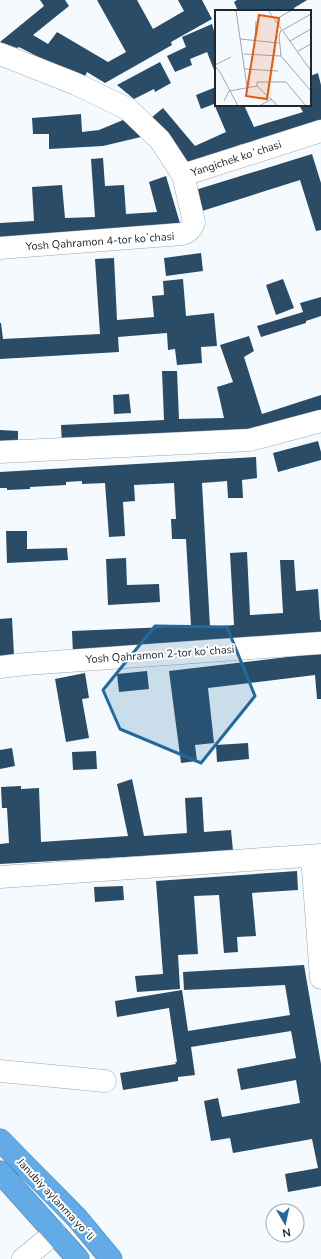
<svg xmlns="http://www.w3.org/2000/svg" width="321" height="1259" font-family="'Nunito Sans',sans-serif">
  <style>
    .building { fill: #2b4c67 }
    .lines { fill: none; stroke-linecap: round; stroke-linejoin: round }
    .minor-casing { stroke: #9ba7b2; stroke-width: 23 }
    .highway-casing { stroke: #4c7da6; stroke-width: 23 }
    .minor { stroke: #fff; stroke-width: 22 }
    .highway { stroke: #62abe7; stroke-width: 22 }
    .marked { fill: #226a9e; fill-opacity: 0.2; stroke: #226a9e; stroke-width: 3; stroke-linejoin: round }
    .labels { text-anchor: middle; stroke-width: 4; stroke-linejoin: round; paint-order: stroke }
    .street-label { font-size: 11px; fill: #23272c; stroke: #fff }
    .inset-road { fill: none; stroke: #a0a6aa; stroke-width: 1 }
    .view { fill: #e8590c; fill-opacity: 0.15; stroke: #e8590c; stroke-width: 2 }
    .inset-edge { fill: none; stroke: #23272c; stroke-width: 2 }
  </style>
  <rect width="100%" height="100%" fill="#f4fafe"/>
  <path class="building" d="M 40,0 L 65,0 L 69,6 L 33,35 L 48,44 L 57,32 L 108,62 L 126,52 L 97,0 L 137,0 L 153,29 L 184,11 L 178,0 L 202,0 L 212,19 L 171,42 L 172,45 L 105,83 L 87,72 L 83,80 L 19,47 L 17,48 L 0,42 L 44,6 Z
    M 237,0 L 307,0 L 294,8 L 295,11 L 238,11 L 234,2 Z
    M 212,24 L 214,31 L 216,30 L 216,75 L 207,52 L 190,59 L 192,65 L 175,72 L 167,56 L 186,47 L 182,37 Z
    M 160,62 L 171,83 L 155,92 L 154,89 L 134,99 L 117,85 Z
    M 318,73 L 321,85 L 321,121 L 245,151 L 242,144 L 196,161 L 187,161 L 151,118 L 163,108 L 195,146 L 226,132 L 214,104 L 201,109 L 196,95 L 216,87 L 216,105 L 244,105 L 254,127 L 303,112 L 299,105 L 310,105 L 310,76 Z
    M 81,114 L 82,132 L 99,130 L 123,120 L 145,136 L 103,146 L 49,149 L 49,134 L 33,134 L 32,118 Z
    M 312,154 L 321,183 L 321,230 L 316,231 L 300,180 L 199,212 L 192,191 Z
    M 103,158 L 105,186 L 124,185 L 126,214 L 157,212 L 149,182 L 166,176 L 182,230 L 0,242 L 0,223 L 34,221 L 32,187 L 62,185 L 65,218 L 95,217 L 91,159 Z
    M 201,253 L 203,271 L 166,276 L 164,258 Z
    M 114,258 L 117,320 L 154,317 L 152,296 L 164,295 L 163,281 L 183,279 L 186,316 L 214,313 L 217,346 L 201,347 L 202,363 L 177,365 L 175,349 L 168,350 L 167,333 L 118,337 L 119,352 L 0,359 L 0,323 L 1,323 L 3,339 L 100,334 L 95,259 Z
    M 283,279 L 294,308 L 276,315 L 266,285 Z
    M 321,297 L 321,316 L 306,321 L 306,323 L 261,337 L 257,326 L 303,312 L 300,303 Z
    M 249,336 L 254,351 L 244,357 L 262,414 L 321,395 L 321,415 L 250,437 L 62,446 L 61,425 L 164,420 L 162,371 L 177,371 L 179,419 L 224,418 L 217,387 L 233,382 L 220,345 Z
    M 129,394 L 131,413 L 114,414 L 113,395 Z
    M 0,430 L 18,431 L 18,445 L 0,445 Z
    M 318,441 L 321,452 L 321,460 L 278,472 L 273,453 Z
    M 256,457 L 257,478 L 242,480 L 243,498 L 228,498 L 227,481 L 202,483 L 210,627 L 234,625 L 230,553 L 247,552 L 250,615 L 283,613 L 280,560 L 294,560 L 296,591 L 318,589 L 320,620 L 321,620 L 321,639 L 73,654 L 72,631 L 191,626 L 186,539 L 172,539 L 171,519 L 176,519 L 174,483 L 134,485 L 135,501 L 123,502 L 125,536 L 109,537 L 105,483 L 82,484 L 82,481 L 66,482 L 66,485 L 30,487 L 30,489 L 7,490 L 7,488 L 0,488 L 0,472 Z
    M 6,531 L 27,531 L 27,549 L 67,548 L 68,560 L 7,563 Z
    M 126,558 L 127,585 L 159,584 L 160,602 L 108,605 L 106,559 Z
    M 12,618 L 14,655 L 0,656 L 0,619 Z
    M 321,653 L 321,699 L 317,699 L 315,675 L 208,688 L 214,743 L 195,745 L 197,761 L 181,763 L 169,671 Z
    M 147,671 L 149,689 L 119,692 L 117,674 Z
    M 85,673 L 89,698 L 82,699 L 89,738 L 66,742 L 55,679 Z
    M 248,743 L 249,759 L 217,762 L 216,745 Z
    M 12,748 L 15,766 L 0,769 L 0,750 Z
    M 96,751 L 97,769 L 73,770 L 72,752 Z
    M 132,779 L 144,836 L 187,833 L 185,798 L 202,797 L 204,832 L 231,830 L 233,851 L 0,864 L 0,844 L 9,843 L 7,808 L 2,808 L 1,787 L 21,786 L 21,789 L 39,788 L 41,842 L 128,836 L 117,784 Z
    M 297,871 L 298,890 L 252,893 L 256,936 L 237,937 L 238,952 L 224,953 L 219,895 L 194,896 L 198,954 L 178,955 L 180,989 L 137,992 L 135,976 L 163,974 L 156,881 Z
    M 123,886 L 124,900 L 95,902 L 94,887 Z
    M 304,965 L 321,1064 L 321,1186 L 288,1192 L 285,1174 L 318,1168 L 312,1139 L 233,1153 L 230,1138 L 211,1141 L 204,1101 L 218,1098 L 222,1117 L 300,1103 L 296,1080 L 241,1090 L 237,1069 L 296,1058 L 291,1031 L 191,1047 L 195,1075 L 178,1077 L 178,1081 L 123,1090 L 120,1073 L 176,1064 L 175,1062 L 177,1062 L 169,1008 L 117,1017 L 115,1001 L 182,990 L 188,1031 L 290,1015 L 285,985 L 184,990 L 183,972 Z"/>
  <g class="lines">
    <g class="minor-casing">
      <path id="minor" d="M 0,54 L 76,84 L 128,109 L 160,140 L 183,175 L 194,222 C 192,229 189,232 182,234 L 0,248
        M 183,175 L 321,131
        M 0,452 L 250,440 L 321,421
        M 0,667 L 26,664 L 321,643
        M 312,856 L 321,978
        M 0,877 L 321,855
        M 0,1071 L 105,1081
        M 23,1259 L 55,1233"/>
    </g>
    <g class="highway-casing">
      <path id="highway" d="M 0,1140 L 77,1218 L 111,1259
        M 0,1172 L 78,1259"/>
    </g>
    <use href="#minor" class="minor"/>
    <use href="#highway" class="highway"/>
  </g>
  <path class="marked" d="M 155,626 L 227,627 L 255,696 L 201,763 L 120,729 L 103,690 Z"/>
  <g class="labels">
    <g class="street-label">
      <text transform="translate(236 158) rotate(-18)" y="4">Yangichek koʻchasi</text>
      <text transform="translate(100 241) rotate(-4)" y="4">Yosh Qahramon 4-tor koʼchasi</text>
      <text transform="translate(160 654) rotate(-4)" y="4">Yosh Qahramon 2-tor koʼchasi</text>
      <text transform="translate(56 1199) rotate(47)" y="4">Janubiy aylanma yoʻli</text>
    </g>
  </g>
  <g transform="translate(215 10)">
    <rect width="96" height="96" fill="#f4fafe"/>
    <path class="inset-road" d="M 21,0 L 32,77M 53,0 L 96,61M 61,9 L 77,0M 68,20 L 96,4M 25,29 L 64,33M 40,31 L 41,11M 75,31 L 96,19M 83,41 L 96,34M 29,44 L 66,46 L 96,81M 66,46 L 64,26 L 66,20M 0,55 L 16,47M 0,56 L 5,62 L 23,96M 30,59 L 63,61M 42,76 L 42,72 L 71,72 L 91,96M 42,76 L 63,96M 9,91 L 14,81 L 42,76M 44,96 L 57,89"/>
    <path class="view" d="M 44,5 L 64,8 L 52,89 L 31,86 Z"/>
    <rect width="96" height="96" class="inset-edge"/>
  </g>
  <g transform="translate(285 1223) rotate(171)"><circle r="19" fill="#ffffff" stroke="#a7a9ab"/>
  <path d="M0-3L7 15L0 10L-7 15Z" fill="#226a9e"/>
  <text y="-6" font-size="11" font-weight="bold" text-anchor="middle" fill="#23272c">N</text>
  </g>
</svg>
